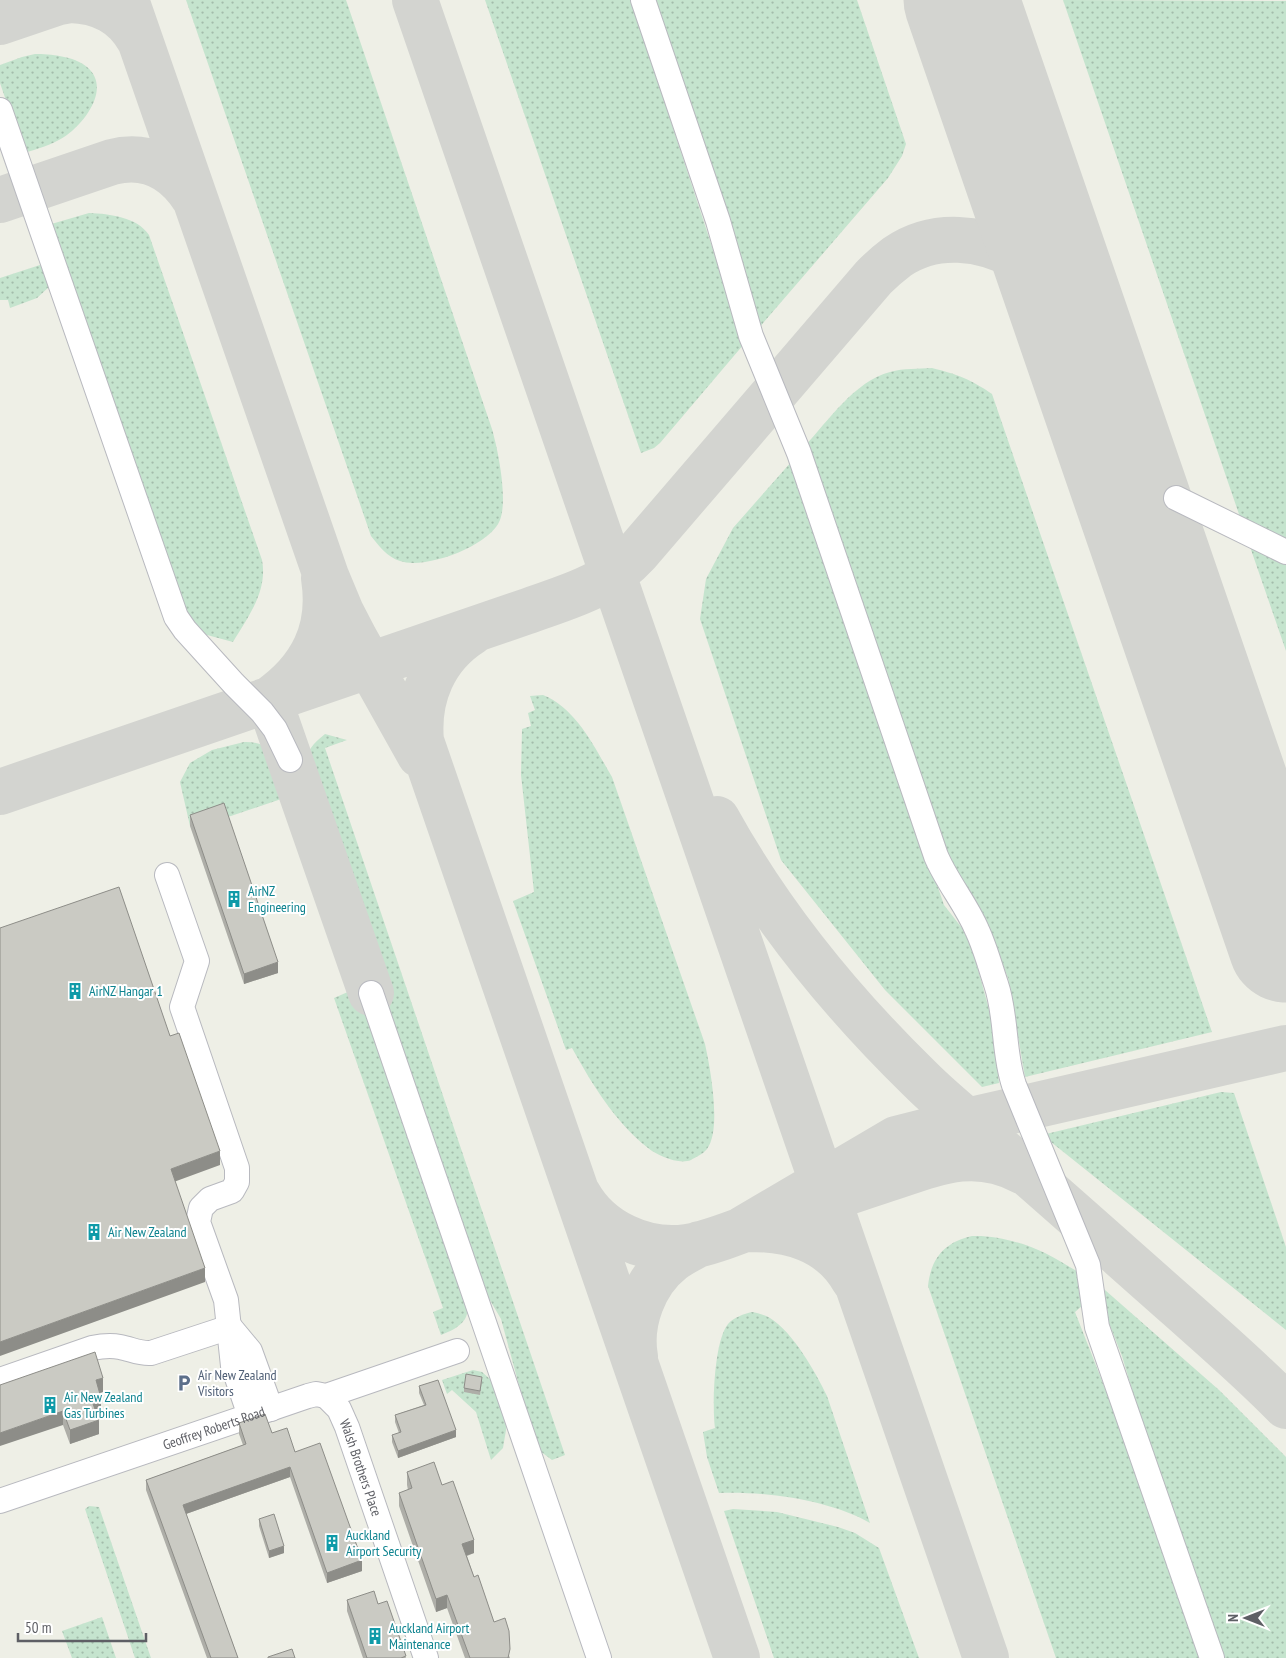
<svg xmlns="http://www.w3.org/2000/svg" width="1286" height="1658" font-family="'PT Sans Narrow',sans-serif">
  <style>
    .grass { fill: url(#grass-dots) }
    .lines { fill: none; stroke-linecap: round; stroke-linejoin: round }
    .taxiway { stroke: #d3d4d0; stroke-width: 46 }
    .runway { stroke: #d3d4d0; stroke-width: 115 }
    .minor-casing { stroke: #b8b9bf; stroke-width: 26 }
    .minor { stroke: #fff; stroke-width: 24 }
    .wall { fill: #aeaea8 }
    .shaded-wall { fill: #8d8d88 }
    .building { fill: #cacac3; stroke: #8d8d88 }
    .labels { text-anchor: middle; stroke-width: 4; stroke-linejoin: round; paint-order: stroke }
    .culture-label { font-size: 14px; fill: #0d838f; stroke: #fff; text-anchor: start }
    .service-label { font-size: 14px; fill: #4e5e75; stroke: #fff; text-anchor: start }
    .street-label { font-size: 14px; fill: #5e5f65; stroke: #fff }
  </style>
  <defs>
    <pattern id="grass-dots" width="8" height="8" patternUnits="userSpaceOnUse" patternTransform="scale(1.25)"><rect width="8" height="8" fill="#c5e4ce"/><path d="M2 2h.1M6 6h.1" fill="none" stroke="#a3bcab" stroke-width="1.8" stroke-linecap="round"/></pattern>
  </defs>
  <rect width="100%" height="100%" fill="#eeefe6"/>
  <path class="grass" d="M 186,0 L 346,0 L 492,429 C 498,450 508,499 500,520 C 490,546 425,570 400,561 C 387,557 379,546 371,536 Z
    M 485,0 L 631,0 L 744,344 L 660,443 L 654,448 L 641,453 Z
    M 652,0 L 857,0 L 906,144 L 902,156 L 888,178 L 758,329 Z
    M 1063,0 L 1286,1 L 1286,544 L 1242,523 Z
    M 35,54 C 50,54 74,56 87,67 C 112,88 84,124 64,137 C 52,145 37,149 24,153 L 0,83 L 0,65 L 22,57 Z
    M 89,213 C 110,214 137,217 149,235 L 262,560 C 268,591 248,617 233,642 L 196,632 L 191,626 L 48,225 Z
    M 43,264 L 50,286 L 37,298 L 10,308 L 8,300 L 0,300 L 0,278 Z
    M 932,368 C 957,374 972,380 992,394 L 1212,1032 L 1025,1077 L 1008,978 L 986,921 L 960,881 L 946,850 L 804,447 C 828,421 855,381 890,372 C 904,368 918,369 932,368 Z
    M 792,461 L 944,905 L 969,937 L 992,1020 L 999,1083 L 982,1087 L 885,990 L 781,860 L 700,619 L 706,579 L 733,528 Z
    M 1248,541 L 1286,559 L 1286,651 Z
    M 543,695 C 576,708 595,748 612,777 L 705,1044 C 710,1067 722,1129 707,1149 C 703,1154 696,1157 691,1160 C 679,1165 658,1156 648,1148 C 615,1122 592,1084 572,1048 L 566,1050 L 513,901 L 534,892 L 521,775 L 522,729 L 531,726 L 528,713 L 535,710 L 530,696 Z
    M 325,734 L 347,740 L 325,748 L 565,1455 L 552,1460 L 536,1448 L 501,1319 L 484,1290 L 304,772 C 305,753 311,745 325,734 Z
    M 244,742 C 278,741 283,768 293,795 L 225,818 L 223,814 L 190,826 L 180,782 L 190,763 L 212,750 Z
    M 357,988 L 461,1279 C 470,1309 475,1322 441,1335 L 433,1312 L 443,1308 L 334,998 Z
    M 1221,1092 L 1234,1093 L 1286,1247 L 1286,1330 L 1046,1138 L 1046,1134 Z
    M 972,1236 C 996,1235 1024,1243 1045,1253 C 1059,1260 1072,1269 1086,1276 L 1088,1296 L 1081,1302 L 1082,1306 L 1075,1312 L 1119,1424 L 1200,1658 L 1056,1658 L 928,1286 C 931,1258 945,1242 972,1236 Z
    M 1097,1283 L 1219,1390 L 1286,1457 L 1286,1658 L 1223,1658 L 1136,1403 L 1122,1356 L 1095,1288 Z
    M 752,1312 C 758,1313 765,1315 770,1318 C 793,1332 816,1373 827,1396 L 870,1523 C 830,1500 764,1491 719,1493 L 707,1457 L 703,1432 L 715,1428 C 712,1406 714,1341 728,1324 C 734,1317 744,1314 752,1312 Z
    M 473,1370 L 482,1372 L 499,1387 L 508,1418 L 503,1448 L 491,1460 L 476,1412 L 452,1390 L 447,1394 L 442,1380 Z
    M 89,1506 L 99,1507 L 151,1658 L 135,1658 L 85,1509 Z
    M 733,1509 L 777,1512 L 838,1527 L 855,1533 L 879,1548 L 919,1658 L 774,1658 L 724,1511 Z
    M 102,1617 L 116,1658 L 72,1658 L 62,1631 Z"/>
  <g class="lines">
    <path class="taxiway" d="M 70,0 C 101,1 124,13 139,39
      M 126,0 L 326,576 L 341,612 L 355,639 L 420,755
      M 415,0 L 986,1658
      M 0,22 L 59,2 L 70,0
      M 0,200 L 112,162 C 147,153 175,168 194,198
      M 324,578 C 332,630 312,670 269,700 L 371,993
      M 472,632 C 434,656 417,697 421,741 L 737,1658
      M 0,792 L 525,612 C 569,596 605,588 637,553 L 874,277 C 881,270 889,263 897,257 C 935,231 982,237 1020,258 C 1029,262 1038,268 1045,275 C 1052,282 1058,291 1063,299
      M 717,819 C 770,915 841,1002 920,1079 C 946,1105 976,1128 1003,1152 C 1063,1204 1121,1256 1180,1308 C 1216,1340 1253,1372 1286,1406
      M 578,1194 C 599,1232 645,1253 687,1247 C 713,1243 746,1228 772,1219
      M 833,1197 C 855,1190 877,1182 899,1175 C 943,1160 978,1148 1022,1171
      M 743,1229 L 896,1139 L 967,1121 L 1286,1048
      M 743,1229 C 788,1228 830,1238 854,1280
      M 635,1357 C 629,1322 644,1282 672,1260 C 681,1253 690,1249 699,1244"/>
    <path class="runway" d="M 961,0 L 1286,945"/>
    <g class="minor-casing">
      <g id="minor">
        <path d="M 643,0 L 718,221 L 751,336 L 799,453 L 936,856 C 947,882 966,904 977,930 C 985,947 990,966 996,984 C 1007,1016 1003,1053 1014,1085 L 1088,1265 L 1097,1327 L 1212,1658"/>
        <path d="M 0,110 L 176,617 L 185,630 L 234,684 L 262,712 L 275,729 L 290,760"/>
        <path d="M 1176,498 L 1286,552"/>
        <path d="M 167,875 L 197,961 L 182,1007 L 237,1168 L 237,1182 L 232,1191 L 210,1199 L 201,1208 L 198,1222 L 226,1300 L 233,1366 L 250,1416"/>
        <path d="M 371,993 L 599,1658"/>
        <path d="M 230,1327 L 250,1351 L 271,1409"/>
        <path d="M 0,1380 L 92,1348 C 102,1346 110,1345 120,1347 C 131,1349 140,1354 151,1353 L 230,1327"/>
        <path id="s1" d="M 326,1396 L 339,1409 L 347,1427 L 426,1658"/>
        <path id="s2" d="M 0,1501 L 308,1396 L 316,1394 L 326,1396 L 457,1351"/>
      </g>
    </g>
    <use href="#minor" class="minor"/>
  </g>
  <path class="wall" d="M 190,815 L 278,973 L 244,984 L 190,826 Z
    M 482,1380 L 480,1395 L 464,1392 L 464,1388 Z
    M 0,1385 L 103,1392 L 100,1393 L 101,1412 L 96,1414 L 99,1434 L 70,1444 L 63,1425 Z
    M 419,1386 L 456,1437 L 398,1458 L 392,1442 L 392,1435 L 399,1433 L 395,1422 L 395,1415 L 424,1405 L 419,1393 Z
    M 239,1423 L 272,1433 L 295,1452 L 362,1571 L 327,1583 L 290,1477 L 186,1514 L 238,1658 L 207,1658 L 146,1490 L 146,1480 L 243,1445 L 239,1434 Z
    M 407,1472 L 442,1485 L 474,1553 L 467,1556 L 474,1577 L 510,1658 L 465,1658 L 447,1608 L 436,1612 L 399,1506 L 399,1493 L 408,1490 L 407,1485 Z
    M 259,1519 L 284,1553 L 269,1558 L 259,1526 Z
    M 347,1600 L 378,1604 L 406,1658 L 363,1658 L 347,1611 Z"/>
  <path class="shaded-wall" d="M 278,962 L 278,973 L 244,984 L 244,974 Z
    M 220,1151 L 220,1165 L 171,1183 L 171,1169 Z
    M 205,1268 L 205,1282 L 0,1356 L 0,1342 Z
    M 103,1378 L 103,1392 L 96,1394 L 96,1380 Z
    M 101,1398 L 101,1412 L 92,1415 L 92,1401 Z
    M 63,1411 L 63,1425 L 0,1446 L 0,1433 Z
    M 99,1420 L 99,1434 L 70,1444 L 70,1430 Z
    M 456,1430 L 456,1437 L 398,1458 L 398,1451 Z
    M 290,1467 L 290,1477 L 183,1515 L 183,1505 Z
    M 474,1540 L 474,1553 L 462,1557 L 462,1544 Z
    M 284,1546 L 284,1553 L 269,1558 L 269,1551 Z
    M 362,1560 L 362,1571 L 327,1583 L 327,1573 Z
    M 447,1595 L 447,1608 L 436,1612 L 436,1599 Z"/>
  <path class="building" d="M 224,803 L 278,962 L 244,974 L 190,815 Z
    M 119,887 L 170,1036 L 179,1033 L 220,1151 L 171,1169 L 205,1268 L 0,1342 L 0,928 Z
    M 95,1352 L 103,1378 L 96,1380 L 101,1398 L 92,1401 L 99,1420 L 70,1430 L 63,1411 L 0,1433 L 0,1385 Z
    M 466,1374 L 482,1377 L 480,1391 L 464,1388 Z
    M 438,1380 L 456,1430 L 398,1451 L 392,1435 L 401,1432 L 395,1415 L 426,1405 L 419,1386 Z
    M 265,1414 L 272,1433 L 287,1428 L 295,1452 L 320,1443 L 362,1560 L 327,1573 L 290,1467 L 183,1505 L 238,1658 L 211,1658 L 146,1480 L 246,1444 L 239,1423 Z
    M 434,1462 L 442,1485 L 453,1481 L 474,1540 L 462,1544 L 474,1577 L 478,1575 L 494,1622 L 505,1618 L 509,1631 L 510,1649 L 508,1658 L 470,1658 L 447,1595 L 436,1599 L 399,1493 L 412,1488 L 407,1472 Z
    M 274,1514 L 284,1546 L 269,1551 L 259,1519 Z
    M 374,1591 L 378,1604 L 387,1601 L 406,1656 L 401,1658 L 367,1658 L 347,1600 Z
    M 292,1649 L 295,1658 L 268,1658 L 268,1657 Z"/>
  <defs>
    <g id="building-bare" transform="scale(1.35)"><path d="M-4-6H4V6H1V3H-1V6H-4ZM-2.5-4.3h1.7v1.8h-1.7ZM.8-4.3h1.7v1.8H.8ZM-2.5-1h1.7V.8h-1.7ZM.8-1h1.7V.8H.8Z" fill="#0f9aa8" stroke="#fff" stroke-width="2.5" paint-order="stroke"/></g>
    <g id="parking-bare" transform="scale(1.35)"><path d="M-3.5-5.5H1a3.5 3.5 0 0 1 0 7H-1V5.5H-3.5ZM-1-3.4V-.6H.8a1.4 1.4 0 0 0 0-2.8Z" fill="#5c6f8a" stroke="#fff" stroke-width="2.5" paint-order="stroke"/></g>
  </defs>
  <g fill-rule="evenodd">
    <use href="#building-bare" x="234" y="899"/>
    <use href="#building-bare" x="75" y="991"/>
    <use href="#building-bare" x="94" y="1232"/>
    <use href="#parking-bare" x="184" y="1383"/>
    <use href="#building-bare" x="50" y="1405"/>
    <use href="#building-bare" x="332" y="1543"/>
    <use href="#building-bare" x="375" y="1636"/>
  </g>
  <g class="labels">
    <g class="culture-label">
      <text x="248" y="896">AirNZ<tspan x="248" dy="16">Engineering</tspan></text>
      <text x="89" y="996">AirNZ Hangar 1</text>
      <text x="108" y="1237">Air New Zealand</text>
      <text x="64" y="1402">Air New Zealand<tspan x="64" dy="16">Gas Turbines</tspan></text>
      <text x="346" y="1540">Auckland<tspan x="346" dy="16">Airport Security</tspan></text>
      <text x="389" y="1633">Auckland Airport<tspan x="389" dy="16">Maintenance</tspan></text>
    </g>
    <g class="service-label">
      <text x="198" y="1380">Air New Zealand<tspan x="198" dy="16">Visitors</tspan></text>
    </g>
    <g class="street-label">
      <text dy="5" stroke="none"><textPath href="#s2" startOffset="226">Geoffrey Roberts Road</textPath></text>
      <text dy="5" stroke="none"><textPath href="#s1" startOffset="81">Walsh Brothers Place</textPath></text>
    </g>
  </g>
  <g transform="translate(1246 1618) rotate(270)" stroke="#ffffff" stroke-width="4" paint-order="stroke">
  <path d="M0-4L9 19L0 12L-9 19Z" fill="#5e5f65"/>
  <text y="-8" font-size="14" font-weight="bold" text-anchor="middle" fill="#5e5f65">N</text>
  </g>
  <path d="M18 1633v8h128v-8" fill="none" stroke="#5e5f65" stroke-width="2.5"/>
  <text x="25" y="1633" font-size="15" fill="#5e5f65" stroke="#ffffff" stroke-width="4" paint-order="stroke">50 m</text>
</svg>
